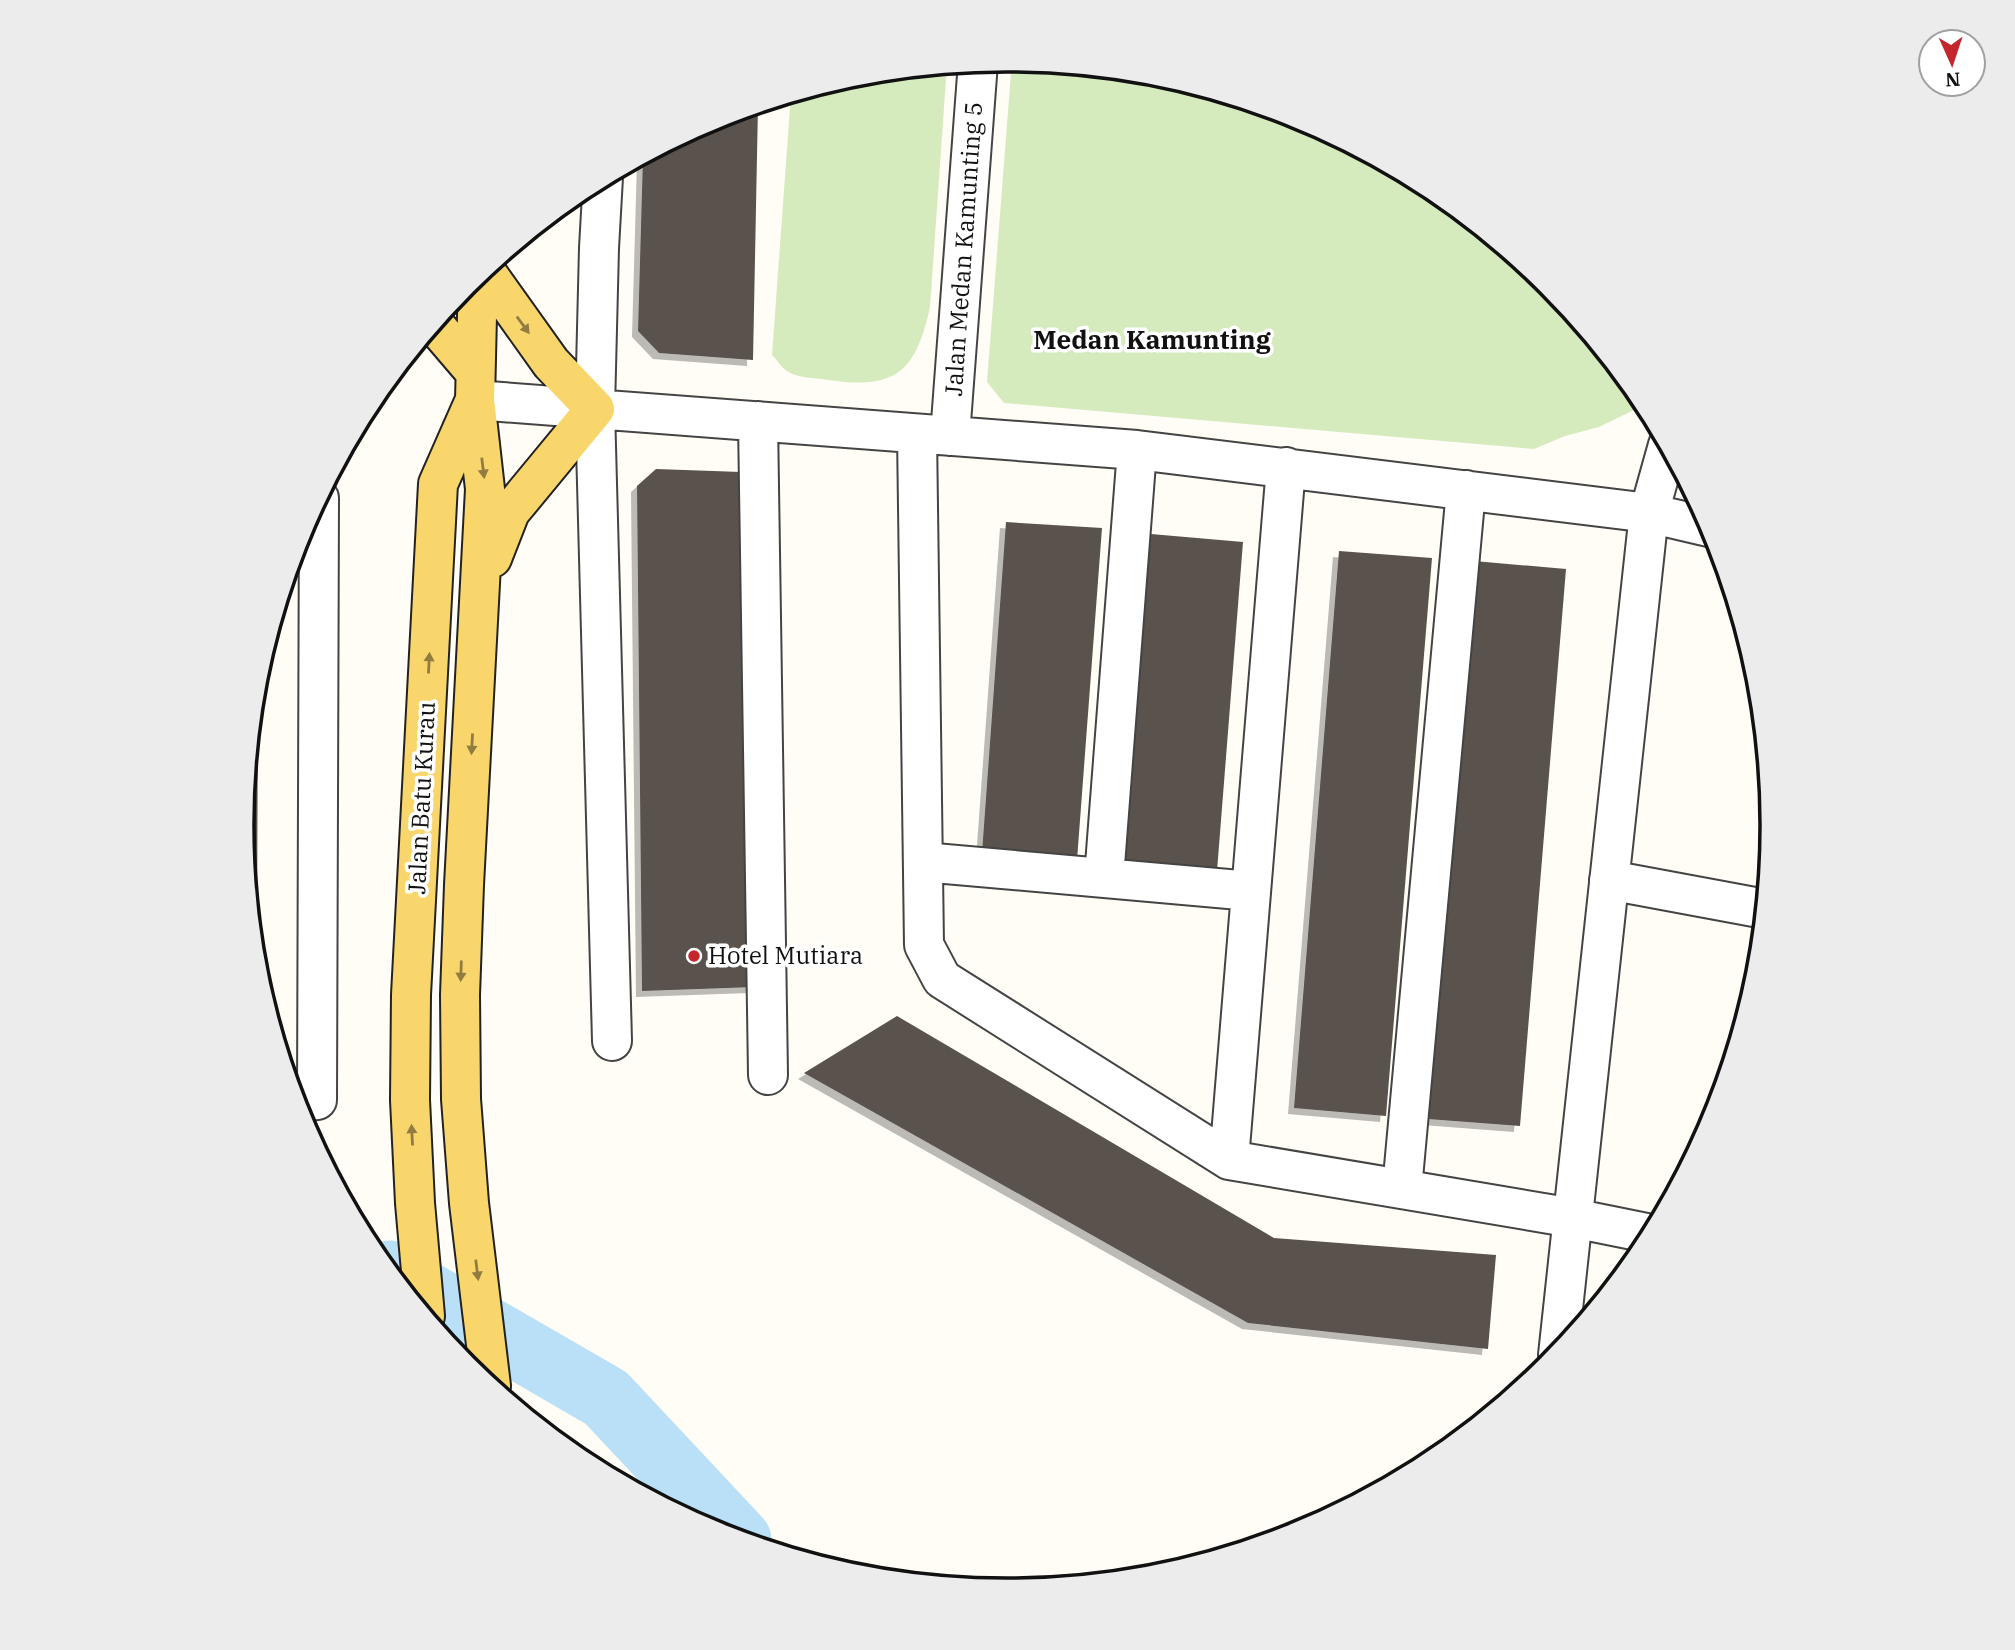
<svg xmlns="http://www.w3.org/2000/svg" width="2015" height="1650" font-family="'IBM Plex Serif',serif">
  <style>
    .green { fill: #d5ebbd }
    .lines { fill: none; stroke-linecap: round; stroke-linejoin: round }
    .river { stroke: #b9e0f7; stroke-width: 65 }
    .building { fill: #5a524d; filter: url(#shadow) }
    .minor-casing { stroke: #444; stroke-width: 42 }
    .major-casing { stroke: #222; stroke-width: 42 }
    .minor { stroke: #fff; stroke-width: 38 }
    .major { stroke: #f9d66b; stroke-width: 38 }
    .oneway { fill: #917d42 }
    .poi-dot { fill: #c4262e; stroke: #fff; stroke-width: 2.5 }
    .labels { text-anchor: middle; stroke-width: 7; stroke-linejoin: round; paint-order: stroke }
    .street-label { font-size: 24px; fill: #111; stroke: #fff }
    .poi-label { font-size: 24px; fill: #111; stroke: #fff; text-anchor: start }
    .neighbourhood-label { font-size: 26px; font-weight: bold; fill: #111; stroke: #fff }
    .rim { fill: none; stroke: #111; stroke-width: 3.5 }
  </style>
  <defs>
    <filter id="shadow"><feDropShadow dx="-6" dy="6" stdDeviation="0" flood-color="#0004"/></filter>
  </defs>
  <rect width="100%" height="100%" fill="#fffdf5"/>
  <path class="green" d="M 1012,60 L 1157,74 L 1301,118 L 1433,189 L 1549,284 L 1641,396 L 1634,410 L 1599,427 L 1565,436 L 1534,449 L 1004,403 L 987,382 Z
    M 947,65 L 930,307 C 916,372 895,390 829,380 C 817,378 796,378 787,371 C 781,367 777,360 772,355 L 791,94 L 859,74 Z"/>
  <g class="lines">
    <path class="river" d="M 390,1273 L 606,1398 L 739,1540"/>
  </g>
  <path class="building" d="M 758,105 L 753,360 L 659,353 L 638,331 L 643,156 L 715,118 Z
    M 656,469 L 741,472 L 755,987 L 642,991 L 637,486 Z
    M 1006,522 L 1102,528 L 1077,860 L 982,853 Z
    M 1151,534 L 1243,542 L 1217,871 L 1124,863 Z
    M 1339,551 L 1432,558 L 1386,1116 L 1294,1108 Z
    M 1474,561 L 1566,569 L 1520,1126 L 1428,1119 Z
    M 256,682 L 258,682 L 257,937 L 253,937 L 242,825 Z
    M 897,1016 L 1274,1238 L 1496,1255 L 1488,1349 L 1248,1323 L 804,1073 Z"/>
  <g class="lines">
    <g class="minor-casing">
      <path id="minor" d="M 603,177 L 599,248 L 595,409 L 612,1041
        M 475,400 L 1137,450 L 1649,513 L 1713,528
        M 758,421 L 768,1075
        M 917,434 L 924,945 L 942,979 L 1229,1160 L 1573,1218 L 1652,1234
        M 950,436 L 978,62
        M 923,862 L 1251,891
        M 1104,878 L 1137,450
        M 1609,880 L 1765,909
        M 296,1102 L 317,1100 L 319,498
        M 1229,1160 L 1286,467
        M 1402,1189 L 1466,490
        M 1558,1355 L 1649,513 L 1668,445"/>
    </g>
    <g class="major-casing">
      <path id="major" d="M 484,269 L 551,363 L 595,409 L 510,512 L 492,558
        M 478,274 L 475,400 L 485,489 L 464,885 L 460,995 L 461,1099 L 469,1203 L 491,1386
        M 434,324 L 475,372
        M 425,1316 L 415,1203 L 410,1100 L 411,995 L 438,484 L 475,400"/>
    </g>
    <use href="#minor" class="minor"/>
    <use href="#major" class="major"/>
  </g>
  <defs><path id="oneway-solid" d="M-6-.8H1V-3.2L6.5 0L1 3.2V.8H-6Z" transform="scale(1.75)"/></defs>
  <g class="oneway">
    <use href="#oneway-solid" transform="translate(523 325) rotate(54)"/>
    <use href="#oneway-solid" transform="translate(483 468) rotate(83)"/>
    <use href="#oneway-solid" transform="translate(429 663) rotate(-87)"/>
    <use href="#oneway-solid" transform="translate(472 744) rotate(93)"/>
    <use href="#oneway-solid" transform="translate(461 971) rotate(92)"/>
    <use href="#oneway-solid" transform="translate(412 1135) rotate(-93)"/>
    <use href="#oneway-solid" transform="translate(477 1270) rotate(83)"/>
  </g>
  <circle class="poi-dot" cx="694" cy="956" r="7"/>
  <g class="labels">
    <g class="street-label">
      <text transform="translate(964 249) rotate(-86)" y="8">Jalan Medan Kamunting 5</text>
      <text transform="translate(422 798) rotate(-87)" y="8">Jalan Batu Kurau</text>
    </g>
    <g class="poi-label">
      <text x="708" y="964">Hotel Mutiara</text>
    </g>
    <g class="neighbourhood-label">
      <text x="1152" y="349">Medan Kamunting</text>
    </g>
  </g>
  <path d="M0 0H2015V1650H0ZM254 825a753 753 0 1 1 1506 0a753 753 0 1 1-1506 0Z" fill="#ececec" fill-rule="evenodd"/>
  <path class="rim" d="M254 825a753 753 0 1 1 1506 0a753 753 0 1 1-1506 0Z"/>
  <g transform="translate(1952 63) rotate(177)"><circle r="33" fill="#ffffff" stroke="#a0a0a0" stroke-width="2"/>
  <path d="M0-5L12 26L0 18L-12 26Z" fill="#c4262e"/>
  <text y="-10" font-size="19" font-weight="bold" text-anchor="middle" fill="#111111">N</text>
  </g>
</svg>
